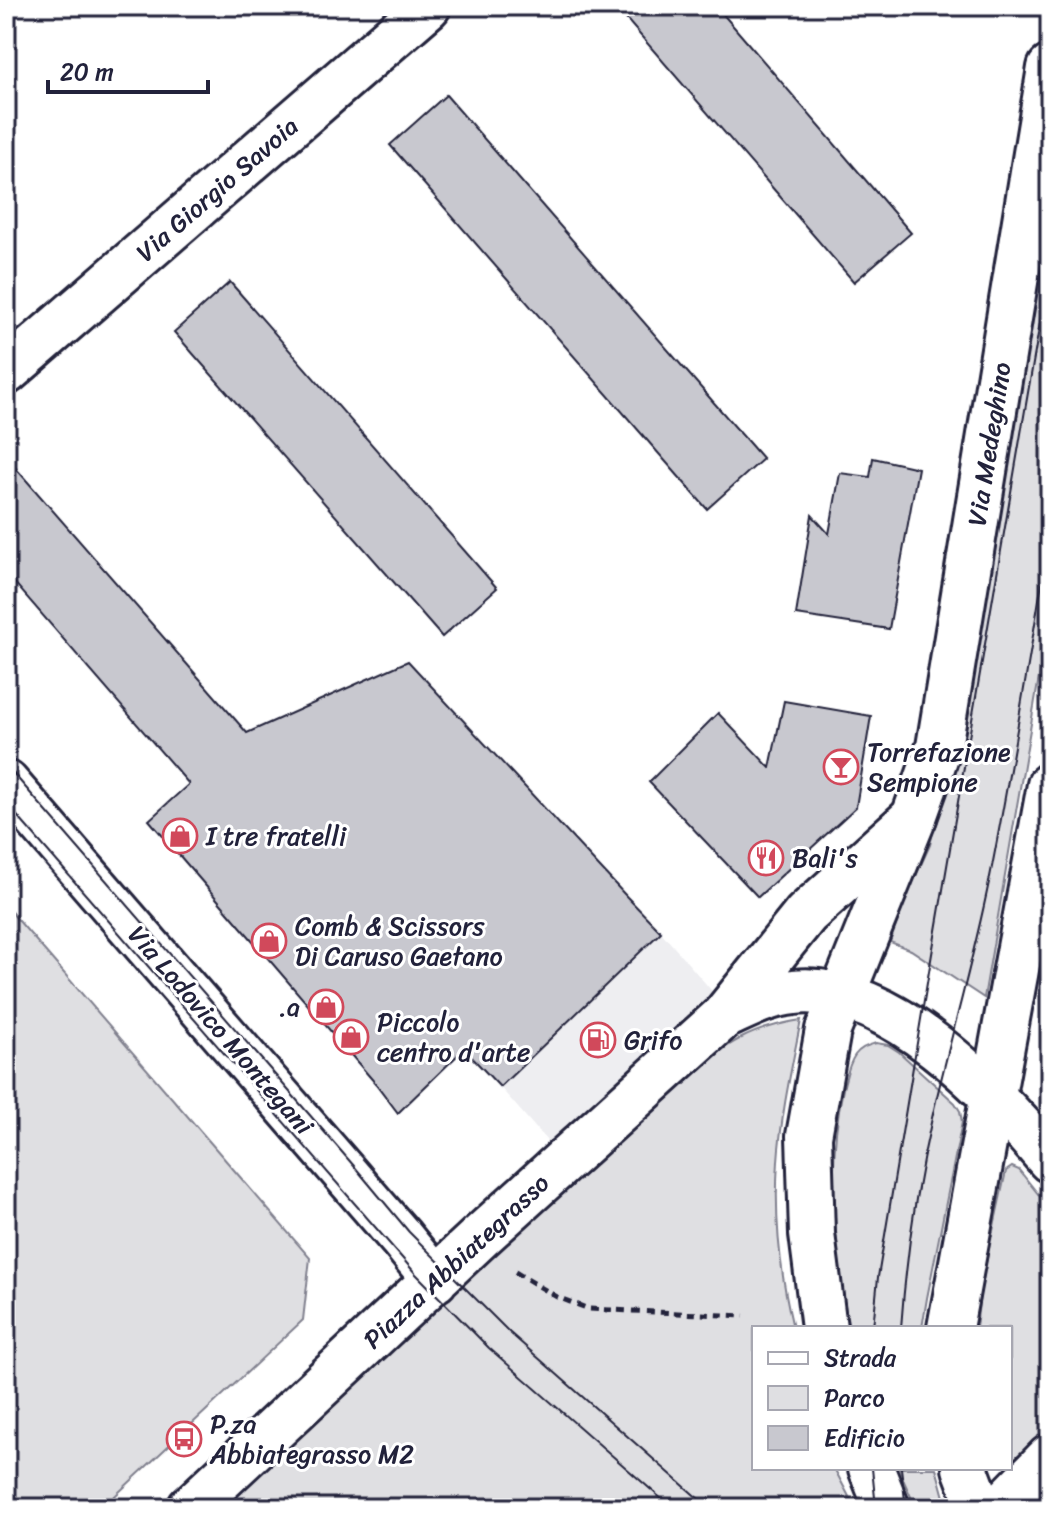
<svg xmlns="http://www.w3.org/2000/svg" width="1056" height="1514" font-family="Sriracha,sans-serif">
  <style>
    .built { fill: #eeeef1 }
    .green { fill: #dfdfe2; stroke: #80808e; stroke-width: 2 }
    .building { fill: #c8c8cf; stroke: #22223b; stroke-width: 2 }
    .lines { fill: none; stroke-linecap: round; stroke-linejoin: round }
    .minor-casing { stroke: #22223b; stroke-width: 50 }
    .major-casing { stroke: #22223b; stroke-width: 50 }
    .path { stroke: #22223b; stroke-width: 5; stroke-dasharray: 8 6; stroke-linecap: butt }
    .minor { stroke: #fff; stroke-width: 44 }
    .major { stroke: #fff; stroke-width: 44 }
    .tram { stroke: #22223b; stroke-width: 2 }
    .labels { text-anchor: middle; stroke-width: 6; stroke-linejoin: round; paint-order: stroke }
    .street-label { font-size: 26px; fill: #22223b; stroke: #fff }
    .poi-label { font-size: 26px; fill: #22223b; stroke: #fff; text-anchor: start }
  </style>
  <rect width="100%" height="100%" fill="#fff"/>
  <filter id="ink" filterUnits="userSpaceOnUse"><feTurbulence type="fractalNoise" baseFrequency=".0125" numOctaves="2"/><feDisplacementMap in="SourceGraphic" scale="16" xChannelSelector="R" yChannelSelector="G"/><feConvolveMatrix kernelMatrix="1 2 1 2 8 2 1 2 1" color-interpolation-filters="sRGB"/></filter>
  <g filter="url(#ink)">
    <path class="built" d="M 408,661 L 627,897 L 661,932 L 718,998 L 554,1149 L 206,751 Z"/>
    <path class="green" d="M 1050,171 L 1050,613 L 984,998 L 911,950 L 890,942 L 908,893 L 930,845 L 952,753 Z
      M 6,906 L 310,1258 L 303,1320 L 102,1508 L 6,1508 Z
      M 801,1020 C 792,1066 781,1114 778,1161 C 774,1218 780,1273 793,1328 L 754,1328 L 754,1468 L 834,1468 L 855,1508 L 217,1508 L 686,1077 C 725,1045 749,1028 801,1020 Z
      M 876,1043 L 888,1045 L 899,1052 L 955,1103 L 960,1111 L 962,1122 L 927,1298 L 922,1328 L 849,1328 C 835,1253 826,1164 843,1089 C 846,1078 848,1065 855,1055 C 861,1047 867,1046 876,1043 Z
      M 1012,1167 L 1019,1170 L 1050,1209 L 1050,1426 L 1010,1463 L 1010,1328 L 976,1328 L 981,1286 L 1006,1171 Z
      M 898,1468 L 936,1468 L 947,1508 L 916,1508 Z"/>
    <path class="building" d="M 615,6 L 716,6 L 911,233 L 854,282 Z
      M 446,95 L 763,459 L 707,509 L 390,145 Z
      M 230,282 L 497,588 L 442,637 L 174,332 Z
      M 6,457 L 247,733 L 408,661 L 627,897 L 661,932 L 500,1087 L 464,1049 L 398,1113 L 376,1084 L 149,820 L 189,784 L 6,573 Z
      M 873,458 L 918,468 L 889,629 L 796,615 L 812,515 L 829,534 L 840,473 L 870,477 Z
      M 784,701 L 871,716 L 856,807 L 758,897 L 649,782 L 718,713 L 770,768 Z"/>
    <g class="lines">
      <g class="minor-casing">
        <path id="minor" d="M 6,372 L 428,6
          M 6,783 L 401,1238 L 435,1280
          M 725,1016 C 747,1006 769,994 794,992 C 890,982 993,1093 1050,1160
          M 190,1508 L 481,1236 L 723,1017 L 806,914 L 914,817
          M 1000,1508 L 1050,1457"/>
      </g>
      <g class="major-casing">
        <path id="major" d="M 824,1328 L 812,1234 L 809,1136 L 828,1030 L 914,817 L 939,747 L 1050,68
          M 950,1328 L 1050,785
          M 871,1468 L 887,1508
          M 965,1468 L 980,1508"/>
      </g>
      <path class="path" d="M 515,1272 L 557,1297 L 589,1309 L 744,1316"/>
      <use href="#minor" class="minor"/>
      <use href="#major" class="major"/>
      <path class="tram" d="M 6,765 L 354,1166 L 409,1232 L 510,1333 L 709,1508
        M 6,803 L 416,1274 L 489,1348 L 672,1508
        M 873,1328 L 878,1277 L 927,983 L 1050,264
        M 901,1328 C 906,1257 916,1187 932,1118 C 950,1039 973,961 989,882 C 1012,767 1030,651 1050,535
        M 872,1468 L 876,1508
        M 901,1468 L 906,1508"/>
    </g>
  </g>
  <defs>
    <g id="bar-ring" transform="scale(1.8)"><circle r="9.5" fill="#fff" stroke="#d1495b" stroke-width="1.5"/><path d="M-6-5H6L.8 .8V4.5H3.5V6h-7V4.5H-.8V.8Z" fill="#d1495b"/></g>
    <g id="shop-ring" transform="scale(1.8)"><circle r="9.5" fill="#fff" stroke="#d1495b" stroke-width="1.5"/><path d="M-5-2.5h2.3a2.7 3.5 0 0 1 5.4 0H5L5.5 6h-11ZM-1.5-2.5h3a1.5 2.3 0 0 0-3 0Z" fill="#d1495b"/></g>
    <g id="restaurant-ring" transform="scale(1.8)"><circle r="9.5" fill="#fff" stroke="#d1495b" stroke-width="1.5"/><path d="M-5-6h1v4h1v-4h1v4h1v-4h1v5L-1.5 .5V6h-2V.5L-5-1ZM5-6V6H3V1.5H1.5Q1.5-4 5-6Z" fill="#d1495b"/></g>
    <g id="fuel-ring" transform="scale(1.8)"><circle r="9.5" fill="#fff" stroke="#d1495b" stroke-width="1.5"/><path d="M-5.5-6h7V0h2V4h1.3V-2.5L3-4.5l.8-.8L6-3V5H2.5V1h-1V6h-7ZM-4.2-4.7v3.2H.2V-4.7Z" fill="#d1495b"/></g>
    <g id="bus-ring" transform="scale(1.8)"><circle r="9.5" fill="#fff" stroke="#d1495b" stroke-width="1.5"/><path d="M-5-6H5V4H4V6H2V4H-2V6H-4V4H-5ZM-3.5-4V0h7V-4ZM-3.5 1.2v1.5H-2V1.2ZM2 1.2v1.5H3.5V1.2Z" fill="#d1495b"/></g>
  </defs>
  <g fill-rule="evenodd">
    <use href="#bar-ring" x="841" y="767"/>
    <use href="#shop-ring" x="180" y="836"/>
    <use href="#restaurant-ring" x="766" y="858"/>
    <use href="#shop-ring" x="269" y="941"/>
    <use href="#shop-ring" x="326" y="1007"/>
    <use href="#shop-ring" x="351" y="1037"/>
    <use href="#fuel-ring" x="598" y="1040"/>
    <use href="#bus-ring" x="184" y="1439"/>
  </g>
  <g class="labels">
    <g class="street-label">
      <text transform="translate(217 189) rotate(-41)" y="9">Via Giorgio Savoia</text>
      <text transform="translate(989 444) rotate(-81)" y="9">Via Medeghino</text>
      <text transform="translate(221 1030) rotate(49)" y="9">Via Lodovico Montegani</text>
      <text transform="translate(456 1261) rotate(-43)" y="9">Piazza Abbiategrasso</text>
    </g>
    <g class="poi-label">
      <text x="867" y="761">Torrefazione<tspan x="867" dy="30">Sempione</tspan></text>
      <text x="206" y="845">I tre fratelli</text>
      <text x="792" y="867">Bali's</text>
      <text x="295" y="935">Comb &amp; Scissors<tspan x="295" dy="30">Di Caruso Gaetano</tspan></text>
      <text x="300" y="1016" text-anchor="end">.a</text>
      <text x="377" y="1031">Piccolo<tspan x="377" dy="30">centro d'arte</tspan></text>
      <text x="624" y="1049">Grifo</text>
      <text x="210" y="1433">P.za<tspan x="210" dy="30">Abbiategrasso M2</tspan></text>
    </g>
  </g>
  <rect width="1056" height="1514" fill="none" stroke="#fff" stroke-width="32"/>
  <rect x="16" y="16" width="1024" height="1482" fill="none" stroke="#22223b" stroke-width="3" filter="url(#ink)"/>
  <rect x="752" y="1326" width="260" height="144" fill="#ffffff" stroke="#a7a7b1" stroke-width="2"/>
  <rect x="768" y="1352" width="40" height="12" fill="#ffffff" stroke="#a7a7b1" stroke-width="2"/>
  <text x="824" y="1366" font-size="24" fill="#22223b">Strada</text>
  <rect x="768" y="1386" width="40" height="24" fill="#dfdfe2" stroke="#a7a7b1" stroke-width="2"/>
  <text x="824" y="1406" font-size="24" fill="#22223b">Parco</text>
  <rect x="768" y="1426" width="40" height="24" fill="#c8c8cf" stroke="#a7a7b1" stroke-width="2"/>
  <text x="824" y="1446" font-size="24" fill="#22223b">Edificio</text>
  <path d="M48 80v12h160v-12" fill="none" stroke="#22223b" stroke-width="4"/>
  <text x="60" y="80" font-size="24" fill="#22223b" stroke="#ffffff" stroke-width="6" paint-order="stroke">20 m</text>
</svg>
